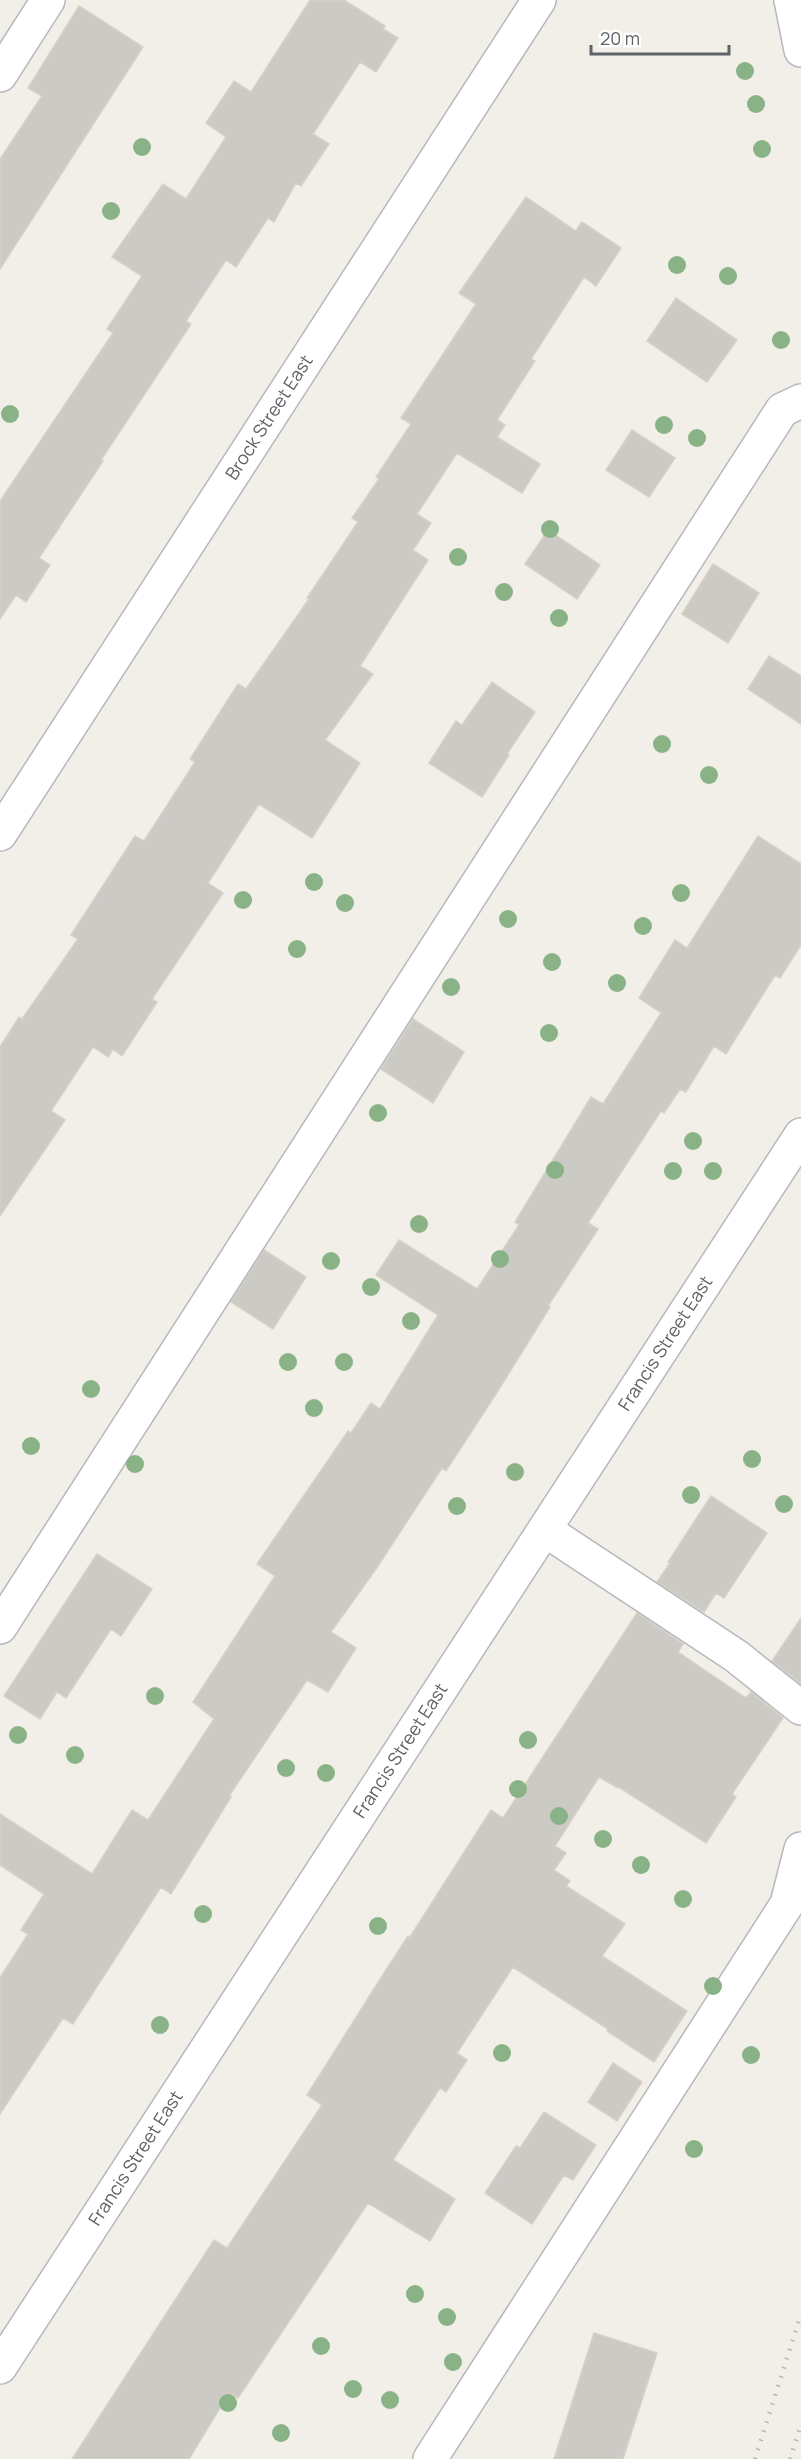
<svg xmlns="http://www.w3.org/2000/svg" width="801" height="2459" font-family="Manrope,sans-serif">
  <style>
    .building { fill: #cccac5; stroke: #d6d1c6; stroke-width: 1.5 }
    .lines { fill: none; stroke-linecap: round; stroke-linejoin: round }
    .minor-casing { stroke: #b5b8bc; stroke-width: 36 }
    .minor { stroke: #fff; stroke-width: 33 }
    .rail { stroke: #b6b7b8; stroke-width: 4.5; stroke-dasharray: 1.5 8; stroke-linecap: butt }
    .tree { fill: #89b387 }
    .labels { text-anchor: middle; stroke-width: 6; stroke-linejoin: round; paint-order: stroke }
    .street-label { font-size: 18px; fill: #5f6368; stroke: #fff }
  </style>
  <rect width="100%" height="100%" fill="#f1efe8"/>
  <path class="building" d="M 310,0 L 344,0 L 385,26 L 383,29 L 398,38 L 376,72 L 360,62 L 313,134 L 329,144 L 301,186 L 296,183 L 274,222 L 268,218 L 236,267 L 226,260 L 186,321 L 191,324 L 101,460 L 103,461 L 39,558 L 50,565 L 26,602 L 16,595 L 0,619 L 0,501 L 113,333 L 107,329 L 142,276 L 112,257 L 163,184 L 186,199 L 226,137 L 206,123 L 234,81 L 251,92 Z
    M 79,6 L 143,47 L 0,269 L 0,159 L 42,96 L 28,88 Z
    M 526,197 L 576,231 L 582,222 L 621,248 L 596,286 L 584,277 L 531,359 L 535,361 L 497,420 L 505,425 L 497,437 L 540,464 L 522,493 L 457,453 L 417,514 L 431,523 L 413,550 L 428,560 L 360,666 L 373,674 L 325,740 L 360,763 L 312,838 L 259,804 L 208,883 L 223,893 L 152,999 L 157,1002 L 122,1056 L 113,1049 L 108,1057 L 93,1047 L 51,1111 L 65,1120 L 0,1216 L 0,1047 L 19,1017 L 22,1019 L 78,939 L 71,935 L 135,836 L 144,841 L 195,762 L 190,759 L 238,684 L 246,689 L 309,599 L 307,598 L 358,522 L 352,518 L 379,479 L 376,477 L 411,424 L 401,418 L 476,304 L 459,293 Z
    M 676,298 L 737,340 L 707,382 L 647,341 Z
    M 632,430 L 675,458 L 649,497 L 606,470 Z
    M 548,530 L 600,565 L 577,599 L 525,564 Z
    M 713,564 L 759,593 L 728,643 L 682,614 Z
    M 769,656 L 801,676 L 801,724 L 748,689 Z
    M 492,682 L 535,712 L 507,754 L 509,755 L 482,797 L 429,763 L 456,721 L 462,725 Z
    M 758,836 L 801,864 L 801,945 L 780,978 L 775,975 L 726,1054 L 714,1046 L 686,1092 L 680,1089 L 664,1113 L 661,1111 L 588,1223 L 598,1229 L 548,1306 L 550,1307 L 501,1386 L 446,1471 L 442,1468 L 376,1569 L 331,1632 L 356,1648 L 328,1692 L 307,1680 L 229,1796 L 231,1797 L 171,1894 L 161,1887 L 73,2024 L 63,2018 L 0,2114 L 0,1978 L 28,1934 L 21,1930 L 44,1894 L 0,1865 L 0,1814 L 92,1874 L 132,1810 L 148,1820 L 214,1719 L 193,1702 L 275,1576 L 257,1564 L 348,1431 L 351,1433 L 371,1403 L 380,1409 L 438,1315 L 376,1275 L 399,1240 L 477,1289 L 519,1225 L 515,1222 L 591,1097 L 603,1104 L 661,1013 L 639,998 L 675,940 L 687,948 Z
    M 413,1019 L 464,1052 L 433,1103 L 381,1069 Z
    M 264,1250 L 306,1277 L 273,1329 L 231,1302 Z
    M 711,1496 L 767,1533 L 724,1598 L 716,1593 L 704,1612 L 657,1582 L 670,1563 L 668,1562 Z
    M 97,1554 L 152,1589 L 121,1636 L 111,1629 L 66,1698 L 57,1692 L 40,1719 L 4,1696 Z
    M 637,1613 L 683,1644 L 678,1652 L 746,1698 L 751,1692 L 783,1718 L 732,1794 L 736,1797 L 706,1843 L 617,1786 L 616,1787 L 599,1777 L 555,1846 L 566,1853 L 554,1870 L 570,1881 L 566,1886 L 625,1924 L 602,1956 L 687,2011 L 654,2062 L 607,2031 L 608,2029 L 513,1967 L 457,2053 L 467,2060 L 446,2092 L 440,2088 L 393,2160 L 455,2199 L 430,2241 L 368,2203 L 238,2398 L 229,2393 L 189,2459 L 72,2459 L 214,2240 L 227,2248 L 322,2105 L 307,2095 L 384,1973 L 408,1936 L 410,1937 L 491,1810 L 503,1818 Z
    M 801,1618 L 801,1684 L 772,1661 Z
    M 613,2063 L 642,2082 L 617,2121 L 588,2102 Z
    M 544,2112 L 596,2145 L 573,2180 L 564,2175 L 532,2224 L 485,2193 L 516,2146 L 520,2148 Z
    M 594,2333 L 657,2353 L 623,2459 L 554,2459 Z"/>
  <g class="lines">
    <g class="minor-casing">
      <g id="minor">
        <path d="M 791,0 L 801,50"/>
        <path d="M 0,75 L 48,0"/>
        <path id="s1" d="M 0,834 L 539,0"/>
        <path d="M 545,1530 L 736,1656 L 801,1708"/>
        <path d="M 0,1627 L 782,410 L 801,401"/>
        <path id="s2" d="M 0,2367 L 801,1135"/>
        <path d="M 430,2459 L 787,1904 L 801,1849"/>
      </g>
    </g>
    <use href="#minor" class="minor"/>
    <path class="rail" d="M 755,2459 L 801,2314
      M 790,2459 L 801,2425"/>
  </g>
  <g class="tree">
    <circle cx="745" cy="71" r="9"/>
    <circle cx="756" cy="104" r="9"/>
    <circle cx="142" cy="147" r="9"/>
    <circle cx="762" cy="149" r="9"/>
    <circle cx="111" cy="211" r="9"/>
    <circle cx="677" cy="265" r="9"/>
    <circle cx="728" cy="276" r="9"/>
    <circle cx="781" cy="340" r="9"/>
    <circle cx="10" cy="414" r="9"/>
    <circle cx="664" cy="425" r="9"/>
    <circle cx="697" cy="438" r="9"/>
    <circle cx="550" cy="529" r="9"/>
    <circle cx="458" cy="557" r="9"/>
    <circle cx="504" cy="592" r="9"/>
    <circle cx="559" cy="618" r="9"/>
    <circle cx="662" cy="744" r="9"/>
    <circle cx="709" cy="775" r="9"/>
    <circle cx="314" cy="882" r="9"/>
    <circle cx="681" cy="893" r="9"/>
    <circle cx="243" cy="900" r="9"/>
    <circle cx="345" cy="903" r="9"/>
    <circle cx="508" cy="919" r="9"/>
    <circle cx="643" cy="926" r="9"/>
    <circle cx="297" cy="949" r="9"/>
    <circle cx="552" cy="962" r="9"/>
    <circle cx="617" cy="983" r="9"/>
    <circle cx="451" cy="987" r="9"/>
    <circle cx="549" cy="1033" r="9"/>
    <circle cx="378" cy="1113" r="9"/>
    <circle cx="693" cy="1141" r="9"/>
    <circle cx="555" cy="1170" r="9"/>
    <circle cx="673" cy="1171" r="9"/>
    <circle cx="713" cy="1171" r="9"/>
    <circle cx="419" cy="1224" r="9"/>
    <circle cx="500" cy="1259" r="9"/>
    <circle cx="331" cy="1261" r="9"/>
    <circle cx="371" cy="1287" r="9"/>
    <circle cx="411" cy="1321" r="9"/>
    <circle cx="288" cy="1362" r="9"/>
    <circle cx="344" cy="1362" r="9"/>
    <circle cx="91" cy="1389" r="9"/>
    <circle cx="314" cy="1408" r="9"/>
    <circle cx="31" cy="1446" r="9"/>
    <circle cx="752" cy="1459" r="9"/>
    <circle cx="135" cy="1464" r="9"/>
    <circle cx="515" cy="1472" r="9"/>
    <circle cx="691" cy="1495" r="9"/>
    <circle cx="784" cy="1504" r="9"/>
    <circle cx="457" cy="1506" r="9"/>
    <circle cx="155" cy="1696" r="9"/>
    <circle cx="18" cy="1735" r="9"/>
    <circle cx="528" cy="1740" r="9"/>
    <circle cx="75" cy="1755" r="9"/>
    <circle cx="286" cy="1768" r="9"/>
    <circle cx="326" cy="1773" r="9"/>
    <circle cx="518" cy="1789" r="9"/>
    <circle cx="559" cy="1816" r="9"/>
    <circle cx="603" cy="1839" r="9"/>
    <circle cx="641" cy="1865" r="9"/>
    <circle cx="683" cy="1899" r="9"/>
    <circle cx="203" cy="1914" r="9"/>
    <circle cx="378" cy="1926" r="9"/>
    <circle cx="713" cy="1986" r="9"/>
    <circle cx="160" cy="2025" r="9"/>
    <circle cx="502" cy="2053" r="9"/>
    <circle cx="751" cy="2055" r="9"/>
    <circle cx="694" cy="2149" r="9"/>
    <circle cx="415" cy="2294" r="9"/>
    <circle cx="447" cy="2317" r="9"/>
    <circle cx="321" cy="2346" r="9"/>
    <circle cx="453" cy="2362" r="9"/>
    <circle cx="353" cy="2389" r="9"/>
    <circle cx="390" cy="2400" r="9"/>
    <circle cx="228" cy="2403" r="9"/>
    <circle cx="281" cy="2433" r="9"/>
  </g>
  <g class="labels">
    <g class="street-label">
      <text dy="6" stroke="none"><textPath href="#s1" startOffset="496">Brock Street East</textPath></text>
      <text dy="6" stroke="none"><textPath href="#s2" startOffset="1221">Francis Street East</textPath></text>
      <text dy="6" stroke="none"><textPath href="#s2" startOffset="735">Francis Street East</textPath></text>
      <text dy="6" stroke="none"><textPath href="#s2" startOffset="249">Francis Street East</textPath></text>
    </g>
  </g>
  <path d="M591 45v9h138v-9" fill="none" stroke="#5f6368" stroke-width="3"/>
  <text x="600" y="45" font-size="18" fill="#5f6368" stroke="#ffffff" stroke-width="4.5" paint-order="stroke">20 m</text>
</svg>
